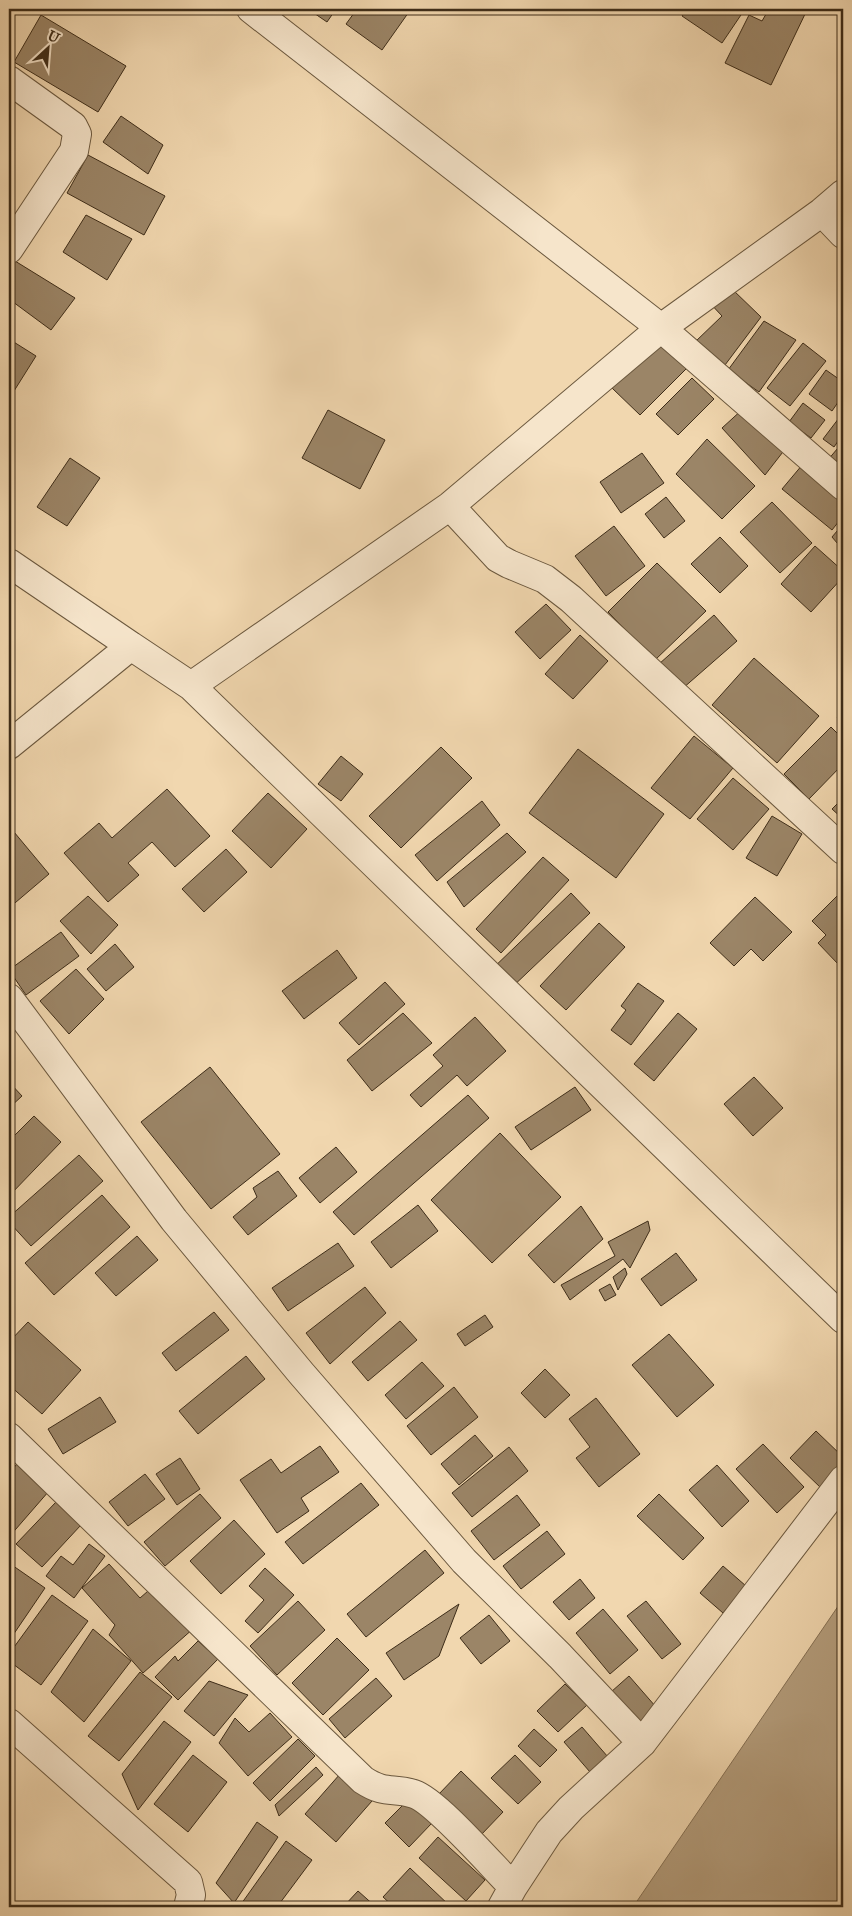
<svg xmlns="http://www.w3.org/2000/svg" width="852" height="1916" font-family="'IM FELL Great Primer',serif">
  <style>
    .water { fill: #b49d7c; stroke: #857054 }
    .building { fill: #9b8567; stroke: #3e2d19 }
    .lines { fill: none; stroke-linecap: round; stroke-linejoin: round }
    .minor-casing { stroke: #6b583e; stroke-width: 30 }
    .minor { stroke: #f6e5cb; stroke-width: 28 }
  </style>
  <rect width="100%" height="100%" fill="#f1d7af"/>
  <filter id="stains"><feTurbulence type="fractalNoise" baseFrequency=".004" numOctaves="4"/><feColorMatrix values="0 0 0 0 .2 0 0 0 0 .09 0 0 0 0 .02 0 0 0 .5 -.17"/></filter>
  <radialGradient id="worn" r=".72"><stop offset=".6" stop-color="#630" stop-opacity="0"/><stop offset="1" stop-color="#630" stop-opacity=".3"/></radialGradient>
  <path class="water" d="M 843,1599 L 843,1907 L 633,1907 Z"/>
  <path class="building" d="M 308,9 L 336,9 L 327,22 Z
    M 357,9 L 411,9 L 382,50 L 346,24 Z
    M 687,9 L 745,9 L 722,43 L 682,16 Z
    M 769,9 L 799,9 L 806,12 L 771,85 L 725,63 L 749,15 L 762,21 Z
    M 41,15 L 126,66 L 98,112 L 14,62 Z
    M 121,116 L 163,145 L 148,174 L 103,142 Z
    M 88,155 L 165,196 L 144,235 L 67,193 Z
    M 86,215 L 132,239 L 107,280 L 63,252 Z
    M 15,261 L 75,298 L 51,330 L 9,299 L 9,274 Z
    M 732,289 L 761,317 L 722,369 L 695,342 L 722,316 L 708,301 Z
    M 764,321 L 796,340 L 759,392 L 728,370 Z
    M 662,338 L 690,365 L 640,415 L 612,388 Z
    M 9,339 L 36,356 L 14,391 L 9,387 Z
    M 803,343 L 826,361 L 790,406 L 767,388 Z
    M 826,370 L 843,382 L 843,395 L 832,411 L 809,394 Z
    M 692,378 L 714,399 L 678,435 L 656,414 Z
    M 803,403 L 825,420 L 811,438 L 789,422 Z
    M 744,408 L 786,448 L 765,475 L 722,428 Z
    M 328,410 L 385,440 L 360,489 L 302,458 Z
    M 839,418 L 843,420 L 843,434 L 834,447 L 823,439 Z
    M 707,439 L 755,486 L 722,519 L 676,474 Z
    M 843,442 L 843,476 L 827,461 Z
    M 642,453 L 664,483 L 621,513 L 600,482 Z
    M 70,458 L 100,478 L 67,526 L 37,507 Z
    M 803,464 L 843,497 L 843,516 L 832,530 L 782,489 Z
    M 666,497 L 685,521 L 664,538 L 645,514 Z
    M 772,502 L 812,543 L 780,573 L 740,532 Z
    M 843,524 L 843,550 L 832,537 Z
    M 614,526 L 645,566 L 606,596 L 575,556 Z
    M 720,537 L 748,566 L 720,593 L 691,564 Z
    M 815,546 L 843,571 L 843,577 L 811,612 L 781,584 Z
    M 657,563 L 706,611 L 655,660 L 608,612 Z
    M 546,604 L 571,630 L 540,659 L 515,632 Z
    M 714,615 L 737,641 L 682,689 L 659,664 Z
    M 580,635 L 608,661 L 573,699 L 545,674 Z
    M 754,658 L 819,716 L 777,763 L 712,705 Z
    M 843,711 L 843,723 L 837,718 Z
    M 831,727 L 843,739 L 843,764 L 809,799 L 784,774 Z
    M 694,736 L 733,768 L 690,819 L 651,788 Z
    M 441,747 L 472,778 L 401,848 L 369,816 Z
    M 578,749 L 664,814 L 616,878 L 529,813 Z
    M 341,756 L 363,774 L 341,801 L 318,784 Z
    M 733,778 L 769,809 L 733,850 L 697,819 Z
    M 167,789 L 210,836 L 175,867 L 152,842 L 128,863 L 139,875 L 108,902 L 64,853 L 99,823 L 112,838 Z
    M 268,793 L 307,829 L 271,868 L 232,831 Z
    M 843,798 L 843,819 L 832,809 Z
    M 482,801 L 500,825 L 437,881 L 415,855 Z
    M 772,816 L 802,834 L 777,876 L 746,858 Z
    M 9,826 L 49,874 L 9,908 Z
    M 507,833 L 526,852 L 464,907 L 447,882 Z
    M 226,849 L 247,872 L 204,912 L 182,889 Z
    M 543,857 L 569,880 L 501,953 L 476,929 Z
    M 843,890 L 843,959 L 838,964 L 818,943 L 826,935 L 812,921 Z
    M 571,893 L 590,913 L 508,991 L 489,972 Z
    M 88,896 L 118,925 L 91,954 L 60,921 Z
    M 755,897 L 792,932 L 763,961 L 751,949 L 734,966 L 710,943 Z
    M 599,923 L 625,947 L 566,1010 L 540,986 Z
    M 61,932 L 79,956 L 26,995 L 9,970 Z
    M 115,944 L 134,967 L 106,991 L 87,969 Z
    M 337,950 L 357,978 L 304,1019 L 282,991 Z
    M 76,969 L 104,999 L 69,1034 L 40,1001 Z
    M 385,982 L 405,1004 L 359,1045 L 339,1023 Z
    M 638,983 L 664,1001 L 631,1045 L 611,1030 L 626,1010 L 621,1006 Z
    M 403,1013 L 432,1043 L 372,1091 L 347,1060 Z
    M 678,1013 L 697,1029 L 654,1081 L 634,1064 Z
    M 475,1017 L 506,1051 L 467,1086 L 457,1075 L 421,1107 L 410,1095 L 443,1066 L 433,1055 Z
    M 210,1067 L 280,1154 L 211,1209 L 141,1122 Z
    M 754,1077 L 783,1108 L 753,1136 L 724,1104 Z
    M 9,1082 L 22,1096 L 9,1108 Z
    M 575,1087 L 591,1110 L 531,1150 L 515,1127 Z
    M 468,1095 L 489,1118 L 354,1235 L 333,1212 Z
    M 34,1116 L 61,1142 L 9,1196 L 9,1141 Z
    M 500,1133 L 561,1197 L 492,1263 L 431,1200 Z
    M 336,1147 L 357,1172 L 320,1203 L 299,1178 Z
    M 79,1155 L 103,1181 L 31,1246 L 9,1222 L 9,1217 Z
    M 278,1171 L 297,1196 L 248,1235 L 233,1217 L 257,1197 L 253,1188 Z
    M 102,1195 L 130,1227 L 54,1295 L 25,1263 Z
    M 418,1205 L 438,1231 L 391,1268 L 371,1242 Z
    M 581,1206 L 603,1239 L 554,1283 L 528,1255 Z
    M 648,1221 L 650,1230 L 630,1268 L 623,1259 L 570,1300 L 561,1285 L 615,1256 L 608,1242 Z
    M 137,1236 L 158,1260 L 116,1296 L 95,1273 Z
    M 338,1243 L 354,1266 L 288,1311 L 272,1288 Z
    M 676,1253 L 697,1280 L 661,1306 L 641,1279 Z
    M 625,1268 L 627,1274 L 618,1290 L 613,1277 Z
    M 610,1284 L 616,1295 L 605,1301 L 599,1290 Z
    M 365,1287 L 386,1313 L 330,1364 L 306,1333 Z
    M 214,1312 L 229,1330 L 176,1371 L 162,1353 Z
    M 485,1315 L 493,1327 L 465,1346 L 457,1334 Z
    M 400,1321 L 417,1340 L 368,1381 L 352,1362 Z
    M 28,1322 L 81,1370 L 42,1414 L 9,1385 L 9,1342 Z
    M 669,1334 L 714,1385 L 677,1417 L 632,1365 Z
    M 246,1356 L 265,1379 L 198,1434 L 179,1411 Z
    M 422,1362 L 444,1386 L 406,1419 L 385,1395 Z
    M 545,1369 L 570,1395 L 545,1418 L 521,1393 Z
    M 454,1387 L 478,1417 L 431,1455 L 407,1426 Z
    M 100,1397 L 116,1422 L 63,1454 L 48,1429 Z
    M 596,1398 L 640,1454 L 599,1487 L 576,1458 L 590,1447 L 569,1419 Z
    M 816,1431 L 843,1457 L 843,1466 L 822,1489 L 790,1458 Z
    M 475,1435 L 493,1456 L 459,1485 L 441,1464 Z
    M 763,1444 L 804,1487 L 777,1513 L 736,1469 Z
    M 320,1446 L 339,1472 L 301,1498 L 309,1511 L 277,1533 L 240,1480 L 271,1459 L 281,1473 Z
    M 509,1447 L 528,1471 L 472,1517 L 452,1493 Z
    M 180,1458 L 200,1489 L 177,1505 L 156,1474 Z
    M 17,1464 L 49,1491 L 9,1537 L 9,1473 Z
    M 717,1465 L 749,1501 L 722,1527 L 689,1490 Z
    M 145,1474 L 165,1499 L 128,1526 L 109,1502 Z
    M 361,1483 L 379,1505 L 303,1564 L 285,1542 Z
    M 200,1494 L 221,1518 L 165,1566 L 144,1542 Z
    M 659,1494 L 704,1538 L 683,1560 L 637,1516 Z
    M 517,1495 L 540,1525 L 494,1560 L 471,1531 Z
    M 56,1502 L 81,1525 L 42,1567 L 16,1544 Z
    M 234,1520 L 265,1554 L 221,1594 L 190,1561 Z
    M 547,1531 L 565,1554 L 521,1589 L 503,1566 Z
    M 89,1544 L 105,1556 L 74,1598 L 46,1576 L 61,1556 L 73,1565 Z
    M 425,1550 L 444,1573 L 366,1637 L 347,1614 Z
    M 9,1563 L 45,1588 L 9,1641 Z
    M 109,1564 L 140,1598 L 156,1584 L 194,1628 L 143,1673 L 109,1635 L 115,1625 L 82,1588 Z
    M 723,1566 L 746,1586 L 723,1613 L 700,1593 Z
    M 265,1568 L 294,1595 L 258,1633 L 245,1621 L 264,1600 L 249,1586 Z
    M 580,1579 L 595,1598 L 569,1620 L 553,1602 Z
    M 52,1595 L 88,1621 L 41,1685 L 9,1661 L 9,1654 Z
    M 298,1601 L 325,1630 L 277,1675 L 250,1646 Z
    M 646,1601 L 681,1644 L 662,1659 L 627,1616 Z
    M 459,1604 L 439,1656 L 404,1680 L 386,1653 Z
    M 603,1609 L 638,1650 L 610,1674 L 576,1633 Z
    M 489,1615 L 510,1641 L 481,1664 L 460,1638 Z
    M 93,1629 L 131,1661 L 84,1722 L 51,1692 Z
    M 337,1638 L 369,1670 L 323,1715 L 292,1683 Z
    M 198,1641 L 218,1659 L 178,1700 L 155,1677 L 175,1656 L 178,1661 Z
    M 140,1672 L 172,1697 L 119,1761 L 88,1736 Z
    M 629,1676 L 656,1707 L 639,1723 L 611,1692 Z
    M 376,1678 L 392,1696 L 345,1738 L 329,1719 Z
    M 209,1681 L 248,1695 L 214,1736 L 184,1711 Z
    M 565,1684 L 587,1705 L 558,1732 L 537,1711 Z
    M 270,1713 L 292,1737 L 248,1776 L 219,1743 L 235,1718 L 249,1732 Z
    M 164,1721 L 191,1742 L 138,1810 L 122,1774 Z
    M 582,1727 L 608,1757 L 590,1772 L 564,1742 Z
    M 534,1729 L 557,1750 L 540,1767 L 518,1746 Z
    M 298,1739 L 315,1756 L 270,1801 L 253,1783 Z
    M 193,1755 L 227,1782 L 188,1832 L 154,1804 Z
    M 515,1755 L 541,1782 L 518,1804 L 491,1778 Z
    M 316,1767 L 323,1775 L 279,1816 L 275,1805 Z
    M 461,1771 L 503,1812 L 480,1836 L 438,1795 Z
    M 340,1774 L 372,1801 L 336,1842 L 305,1814 Z
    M 408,1800 L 432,1823 L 409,1847 L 385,1823 Z
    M 257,1822 L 278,1837 L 234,1903 L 216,1883 Z
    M 438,1837 L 485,1880 L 466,1901 L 419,1858 Z
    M 286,1841 L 312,1860 L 277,1907 L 239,1907 Z
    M 410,1868 L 451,1907 L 394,1907 L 383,1897 Z
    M 358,1891 L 376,1907 L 343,1907 Z"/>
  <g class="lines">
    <g class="minor-casing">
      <path id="minor" d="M 251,9 L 661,328 L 843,486
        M 9,80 L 73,126 L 77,134 L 74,151 L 9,249
        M 822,212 L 843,234
        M 450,506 L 498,558 L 509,564 L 545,579 L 571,599 L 843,850
        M 9,563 L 131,646 L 9,745
        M 131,646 L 191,686 L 450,506 L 661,328 L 822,212 L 843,194
        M 191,686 L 843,1319
        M 9,998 L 174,1220 L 301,1373 L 464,1561 L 560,1656 L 642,1743
        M 9,1437 L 363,1780 C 386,1795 392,1787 414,1794 C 436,1801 493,1867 513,1887 L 502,1907
        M 9,1723 L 188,1882 L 191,1895 L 188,1907
        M 513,1887 L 549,1832 L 571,1808 L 642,1743 L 843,1480"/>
    </g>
    <use href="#minor" class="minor"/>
  </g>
  <rect width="852" height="1916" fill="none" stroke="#f1d7af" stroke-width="30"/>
  <rect x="10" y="10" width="832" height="1896" fill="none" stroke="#3e2d19" stroke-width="2.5"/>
  <rect x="15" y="15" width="822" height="1886" fill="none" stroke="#3e2d19"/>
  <g transform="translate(48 48) rotate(26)" stroke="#f6e5cb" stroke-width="4" paint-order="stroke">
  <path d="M0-4L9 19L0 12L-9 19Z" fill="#3e2d19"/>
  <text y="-8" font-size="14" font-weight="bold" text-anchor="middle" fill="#3e2d19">U</text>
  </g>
  <rect width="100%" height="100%" filter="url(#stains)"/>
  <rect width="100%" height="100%" fill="url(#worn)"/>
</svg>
